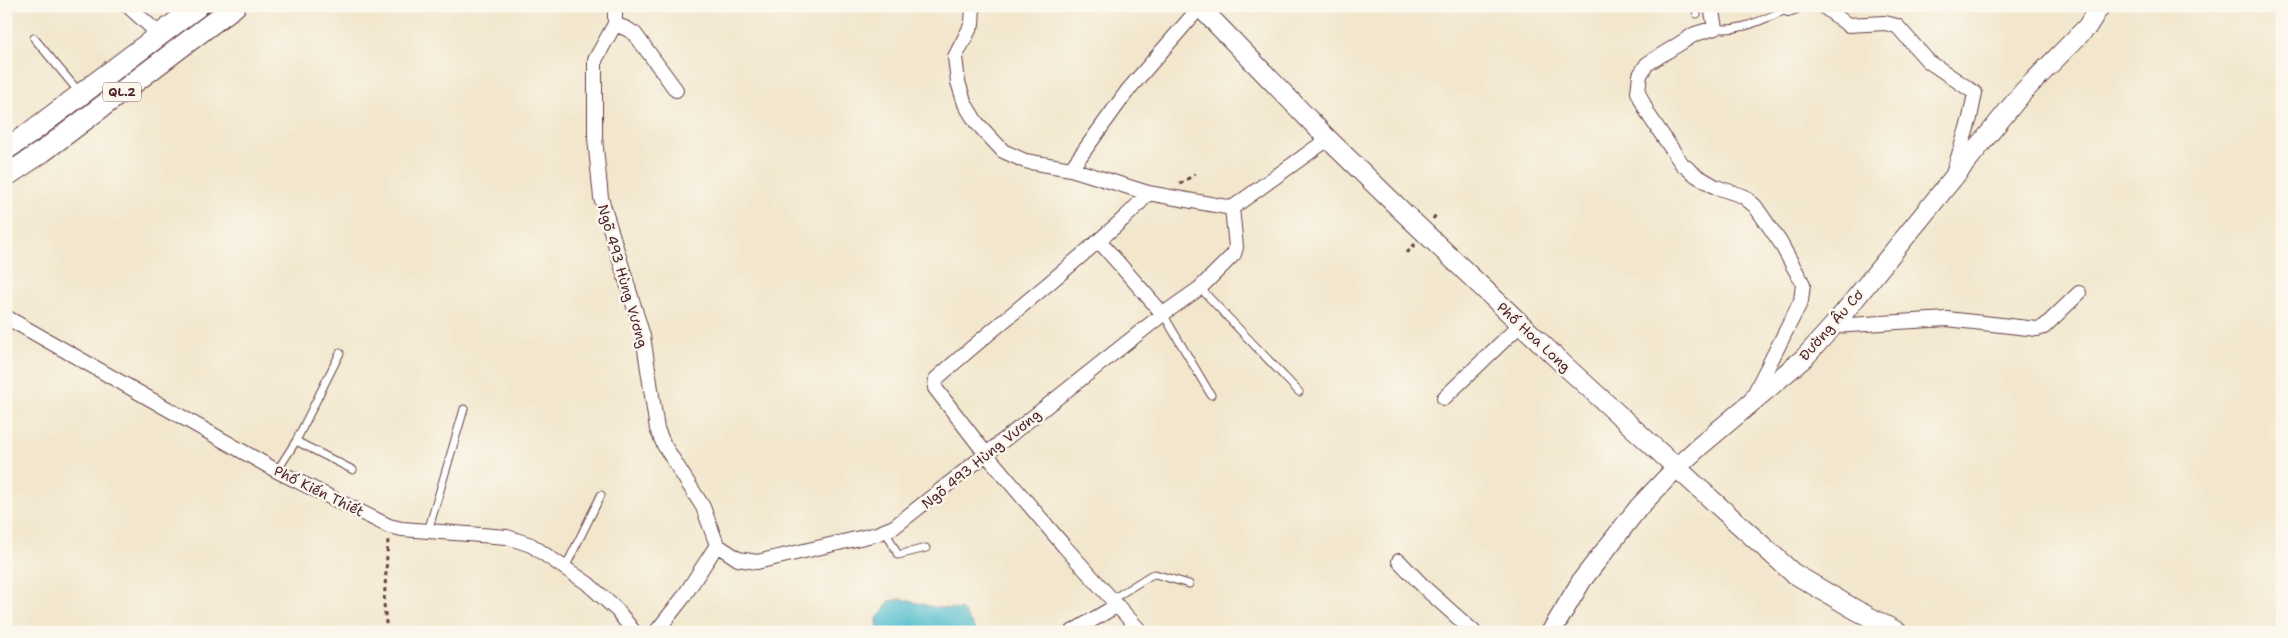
<svg xmlns="http://www.w3.org/2000/svg" width="2288" height="638" font-family="'Shantell Sans',sans-serif">
  <style>
    .water { fill: #53becf; stroke: #4e6e7d }
    .lines { fill: none; stroke-linecap: round; stroke-linejoin: round }
    .lane-casing { stroke: #633d43; stroke-width: 9 }
    .street-casing { stroke: #633d43; stroke-width: 16 }
    .secondary-casing { stroke: #633d43; stroke-width: 21 }
    .primary-casing { stroke: #633d43; stroke-width: 23 }
    .path { stroke: #633d43; stroke-width: 3; stroke-dasharray: 4 4; stroke-linecap: butt }
    .lane { stroke: #fff; stroke-width: 7 }
    .street { stroke: #fff; stroke-width: 14 }
    .secondary { stroke: #fff; stroke-width: 19 }
    .primary { stroke: #fff; stroke-width: 21 }
    .labels { text-anchor: middle; stroke-width: 5; stroke-linejoin: round; paint-order: stroke }
    .shield { fill: #fbf7ec; stroke: #7f6065; stroke-width: 1 }
    .shield-label { font-size: 12px; font-weight: bold; fill: #4a1f2b }
    .street-label { font-size: 14px; fill: #4a1f2b; stroke: #fbf7ec }
  </style>
  <rect width="100%" height="100%" fill="#fbf7ec"/>
  <filter id="ink" filterUnits="userSpaceOnUse"><feTurbulence type="fractalNoise" baseFrequency=".02" numOctaves="2"/><feDisplacementMap in="SourceGraphic" scale="10" xChannelSelector="R" yChannelSelector="G"/><feConvolveMatrix kernelMatrix="1 2 1 2 8 2 1 2 1" color-interpolation-filters="sRGB"/></filter>
  <filter id="wash" filterUnits="userSpaceOnUse"><feTurbulence type="fractalNoise" baseFrequency=".0096" numOctaves="4" result="noise"/><feDisplacementMap in="SourceGraphic" scale="20" xChannelSelector="R" yChannelSelector="G"/><feGaussianBlur stdDeviation="1.12" result="paint"/><feColorMatrix in="noise" values="0 0 0 0 0 0 0 0 0 0 0 0 0 0 0 0 0 1.4 0 .05"/><feComposite in="paint" operator="in"/></filter>
  <g filter="url(#wash)">
    <rect width="100%" height="100%" fill="#f2e6cc"/>
    <path class="water" d="M 901,599 L 933,607 L 962,610 L 977,632 L 878,632 L 877,619 L 890,601 Z"/>
  </g>
  <g filter="url(#ink)">
    <g class="lines">
      <g class="lane-casing">
        <path id="lane" d="M 1695,6 L 1697,14
          M 1715,28 C 1740,33 1765,18 1788,9
          M 34,38 L 79,92
          M 1200,288 L 1299,392
          M 1163,314 L 1211,395
          M 296,441 L 353,470
          M 277,471 L 296,441 L 340,353
          M 428,531 L 464,409
          M 886,532 L 898,555 L 926,548
          M 565,568 L 601,495
          M 1111,600 L 1151,575 L 1155,574 L 1189,584"/>
      </g>
      <g class="street-casing">
        <path id="street" d="M 128,6 L 160,35
          M 615,6 L 615,24 L 595,60 L 595,138 L 601,198 L 643,336 L 657,429 L 664,445 L 703,507 L 717,545 L 738,559 L 757,562 L 877,534 L 894,527 L 1163,314 L 1200,288 L 1234,254 L 1236,247 L 1232,208
          M 973,6 L 972,24 L 955,57 L 958,82 L 965,104 L 976,122 L 1003,151 L 1025,161 L 1071,169 L 1148,193 L 1232,208 L 1328,139
          M 1711,6 L 1715,28 L 1695,34 L 1647,64 L 1640,75 L 1638,92 L 1648,114 L 1682,164 L 1697,176 L 1716,187 L 1743,196 L 1755,206 L 1780,242 L 1803,284 L 1801,301 L 1752,398
          M 1823,6 L 1848,25 L 1885,23 L 1897,26 L 1928,61 L 1975,93 L 1970,118 L 1953,174
          M 1788,9 L 1796,6
          M 615,24 L 627,29 L 635,34 L 676,90
          M 1071,169 L 1128,90 L 1200,7
          M 1099,241 L 1163,314
          M 6,317 L 277,471 L 389,526 L 402,529 L 507,537 L 531,545 L 587,583 L 617,610 L 634,632
          M 1833,326 L 1947,319 L 2037,329 L 2044,327 L 2079,293
          M 1444,398 L 1521,324
          M 1399,561 L 1427,590 L 1474,632
          M 656,632 L 682,599 L 717,545
          M 1072,632 L 1116,606
          M 1141,632 L 1064,546 L 986,454 L 935,388 L 936,379 C 986,334 1039,293 1090,248 C 1110,231 1131,214 1148,193"/>
      </g>
      <g class="secondary-casing">
        <path id="secondary" d="M 1199,6 L 1328,139 L 1404,213 L 1563,364 L 1734,520 L 1793,573 L 1856,610 L 1898,632
          M 1551,632 L 1582,580 L 1639,507 L 1677,467 L 1700,446 L 1804,358 L 1833,326 L 2023,92 L 2087,27 L 2100,6"/>
      </g>
      <g class="primary-casing">
        <path id="primary" d="M 6,149 L 27,135 L 198,6
          M 6,176 L 42,152 L 235,6"/>
      </g>
      <path class="path" d="M 1180,184 L 1195,174
        M 1433,219 L 1437,213
        M 1407,253 L 1415,244
        M 387,632 L 384,604 L 388,539"/>
      <use href="#lane" class="lane"/>
      <use href="#street" class="street"/>
      <use href="#secondary" class="secondary"/>
      <use href="#primary" class="primary"/>
    </g>
  </g>
  <g class="labels">
    <rect class="shield" x="103" y="82.5" width="38" height="19" rx="4"/>
    <g class="shield-label">
      <text x="122" y="96">QL.2</text>
    </g>
    <g class="street-label">
      <text transform="translate(623 276) rotate(74)" y="5">Ngõ 493 Hùng Vương</text>
      <text transform="translate(1831 325) rotate(-49)" y="5">Đường Âu Cơ</text>
      <text transform="translate(1534 337) rotate(43)" y="5">Phố Hoa Long</text>
      <text transform="translate(981 459) rotate(-39)" y="5">Ngõ 493 Hùng Vương</text>
      <text transform="translate(319 491) rotate(26)" y="5">Phố Kiến Thiết</text>
    </g>
  </g>
  <rect width="2288" height="638" fill="none" stroke="#fbf7ec" stroke-width="25"/>
</svg>
